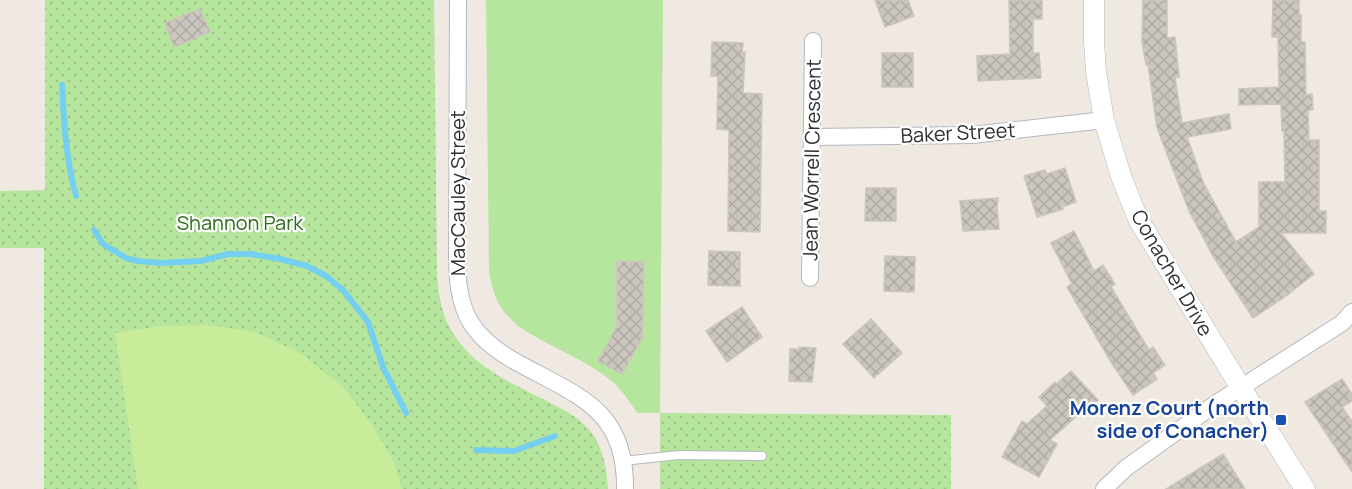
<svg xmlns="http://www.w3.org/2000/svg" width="1352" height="489" font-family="Manrope,sans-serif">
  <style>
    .grass { fill: #b6e59e }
    .park { fill: url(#park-dots) }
    .pitch { fill: #c9ec9a }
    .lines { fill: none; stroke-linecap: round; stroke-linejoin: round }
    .stream { stroke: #75cff0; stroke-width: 6 }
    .building { fill: url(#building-cross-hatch); stroke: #cbc5ba; stroke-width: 1.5 }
    .service-casing { stroke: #b4b7c1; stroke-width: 10 }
    .minor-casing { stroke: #b4b7c1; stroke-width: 18 }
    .tertiary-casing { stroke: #b4b7c1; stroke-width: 21 }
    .service { stroke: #fff; stroke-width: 8 }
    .minor { stroke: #fff; stroke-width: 16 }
    .tertiary { stroke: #fff; stroke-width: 20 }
    .transit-dot { fill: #1a4fb4; stroke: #fff; stroke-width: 2 }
    .labels { text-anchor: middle; stroke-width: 4.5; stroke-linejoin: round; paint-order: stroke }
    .street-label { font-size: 20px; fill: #2e2e2e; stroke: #fff }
    .park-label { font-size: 20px; fill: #2c6e1b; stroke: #fff }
    .transit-label { font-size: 20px; font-weight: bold; fill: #164399; stroke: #fff; text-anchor: end }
  </style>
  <defs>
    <pattern id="park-dots" width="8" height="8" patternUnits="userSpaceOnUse" patternTransform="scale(1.5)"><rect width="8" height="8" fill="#b6e59e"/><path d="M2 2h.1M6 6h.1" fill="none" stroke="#9dc588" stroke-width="1.8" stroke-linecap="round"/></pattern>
    <pattern id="building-cross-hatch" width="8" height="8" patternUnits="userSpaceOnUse" patternTransform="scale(1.5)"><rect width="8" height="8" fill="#cbc7bf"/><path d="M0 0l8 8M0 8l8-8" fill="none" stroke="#afaba4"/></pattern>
  </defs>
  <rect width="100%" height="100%" fill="#efe9e1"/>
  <path class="grass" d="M 486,0 L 663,0 L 660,413 L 637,413 C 630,402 623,392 614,383 C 586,359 549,347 518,326 C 498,308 494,297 489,272 Z"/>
  <path class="park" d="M 45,0 L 434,0 L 437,275 C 438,288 440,302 444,315 C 462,362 505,380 547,401 C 564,410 583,419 594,436 C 604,452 607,471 608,489 L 44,489 L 44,248 L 0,248 L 0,191 L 45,190 Z
    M 660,413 L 951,415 L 951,489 L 660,489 Z"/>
  <path class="pitch" d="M 208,325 L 254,332 L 299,352 L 343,387 L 373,426 L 394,463 L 402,489 L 138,489 L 115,333 L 160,326 Z"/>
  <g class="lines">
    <path class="stream" d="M 62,85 C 64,123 66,160 76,196
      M 94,230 L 103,244 L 126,258 L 138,261 L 160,263 L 201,261 L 228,254 L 251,254 L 280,259 L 307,266 L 326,276 L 343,290 L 368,322 L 383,367 L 406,413
      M 476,450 L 514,451 L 555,436"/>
  </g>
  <path class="building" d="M 875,0 L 908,0 L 914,16 L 885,27 Z
    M 1009,0 L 1042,0 L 1042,19 L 1033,19 L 1033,53 L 1039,53 L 1041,78 L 978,81 L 977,56 L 1010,54 Z
    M 1143,0 L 1167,0 L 1167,38 L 1175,37 L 1179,77 L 1175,77 L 1182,123 L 1229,114 L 1231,129 L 1187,137 L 1203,182 L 1236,242 L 1259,227 L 1259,182 L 1285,182 L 1284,131 L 1282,131 L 1281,104 L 1239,105 L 1239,89 L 1279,87 L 1278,37 L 1272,37 L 1273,0 L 1299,0 L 1299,15 L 1301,15 L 1301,42 L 1305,42 L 1306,95 L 1312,94 L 1313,110 L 1308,110 L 1309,140 L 1319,140 L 1319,211 L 1326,211 L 1326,233 L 1281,233 L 1314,274 L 1286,296 L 1253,318 L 1213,256 L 1189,211 L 1157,128 L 1148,64 L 1146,65 L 1142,41 Z
    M 200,9 L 210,32 L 174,47 L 165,23 Z
    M 712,42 L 743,43 L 742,53 L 745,52 L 743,93 L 762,94 L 760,232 L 728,231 L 729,130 L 717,129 L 718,76 L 711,76 Z
    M 882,53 L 913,53 L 913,87 L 882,87 Z
    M 1065,168 L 1076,202 L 1062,207 L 1063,209 L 1037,217 L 1024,176 L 1045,170 L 1047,174 Z
    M 866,188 L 896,188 L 896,221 L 865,221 Z
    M 998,198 L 997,207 L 999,229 L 963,231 L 960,201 Z
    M 1074,231 L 1094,271 L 1103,265 L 1115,284 L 1111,287 L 1149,350 L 1153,347 L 1165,365 L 1153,373 L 1157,379 L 1133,395 L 1111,362 L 1067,287 L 1072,284 L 1051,243 Z
    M 709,251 L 740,252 L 740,286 L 708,285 Z
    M 885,256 L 915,257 L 914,292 L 884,291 Z
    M 617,261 L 644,262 L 642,338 L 622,374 L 598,361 L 617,326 Z
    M 742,307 L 762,337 L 727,362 L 706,331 Z
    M 871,319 L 902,353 L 874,378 L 843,344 Z
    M 799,347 L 816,348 L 812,382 L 789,381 L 790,349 L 800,349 Z
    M 1071,371 L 1098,400 L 1082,415 L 1080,413 L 1050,440 L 1057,444 L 1039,477 L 1002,457 L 1022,421 L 1027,424 L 1047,406 L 1039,397 L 1055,382 L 1056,384 Z
    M 1342,379 L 1352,394 L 1352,401 L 1342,407 L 1352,421 L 1352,472 L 1305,402 Z
    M 1223,454 L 1245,489 L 1166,489 Z"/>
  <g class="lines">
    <g class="service-casing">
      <path id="service" d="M 623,461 L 679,455 L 762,456"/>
    </g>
    <g class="minor-casing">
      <path id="minor" d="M 458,0 L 457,251 C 457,276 458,302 471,323 C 483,342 501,354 520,364 C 580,397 626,410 625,489
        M 812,137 L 972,135 L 1104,120
        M 810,278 L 813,41
        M 1104,489 L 1126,468 L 1215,404 L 1342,323 L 1352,312"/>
    </g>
    <g class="tertiary-casing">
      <path id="tertiary" d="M 1094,0 L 1094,41 L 1096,72 L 1104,120 L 1121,176 L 1138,219 L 1241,388 L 1305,489"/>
    </g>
    <use href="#service" class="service"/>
    <use href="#minor" class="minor"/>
    <use href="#tertiary" class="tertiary"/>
  </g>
  <rect class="transit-dot" x="1275" y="414" width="12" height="12" rx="3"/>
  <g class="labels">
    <g class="street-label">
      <text transform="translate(958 133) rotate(-3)" y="7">Baker Street</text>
      <text transform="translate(812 160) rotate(-89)" y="7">Jean Worrell Crescent</text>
      <text transform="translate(458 193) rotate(-90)" y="7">MacCauley Street</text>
      <text transform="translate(1172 273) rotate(60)" y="7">Conacher Drive</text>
    </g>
    <g class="park-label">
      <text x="240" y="230">Shannon Park</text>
    </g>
    <g class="transit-label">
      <text x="1269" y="415">Morenz Court (north<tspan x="1269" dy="23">side of Conacher)</tspan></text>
    </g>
  </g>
</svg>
